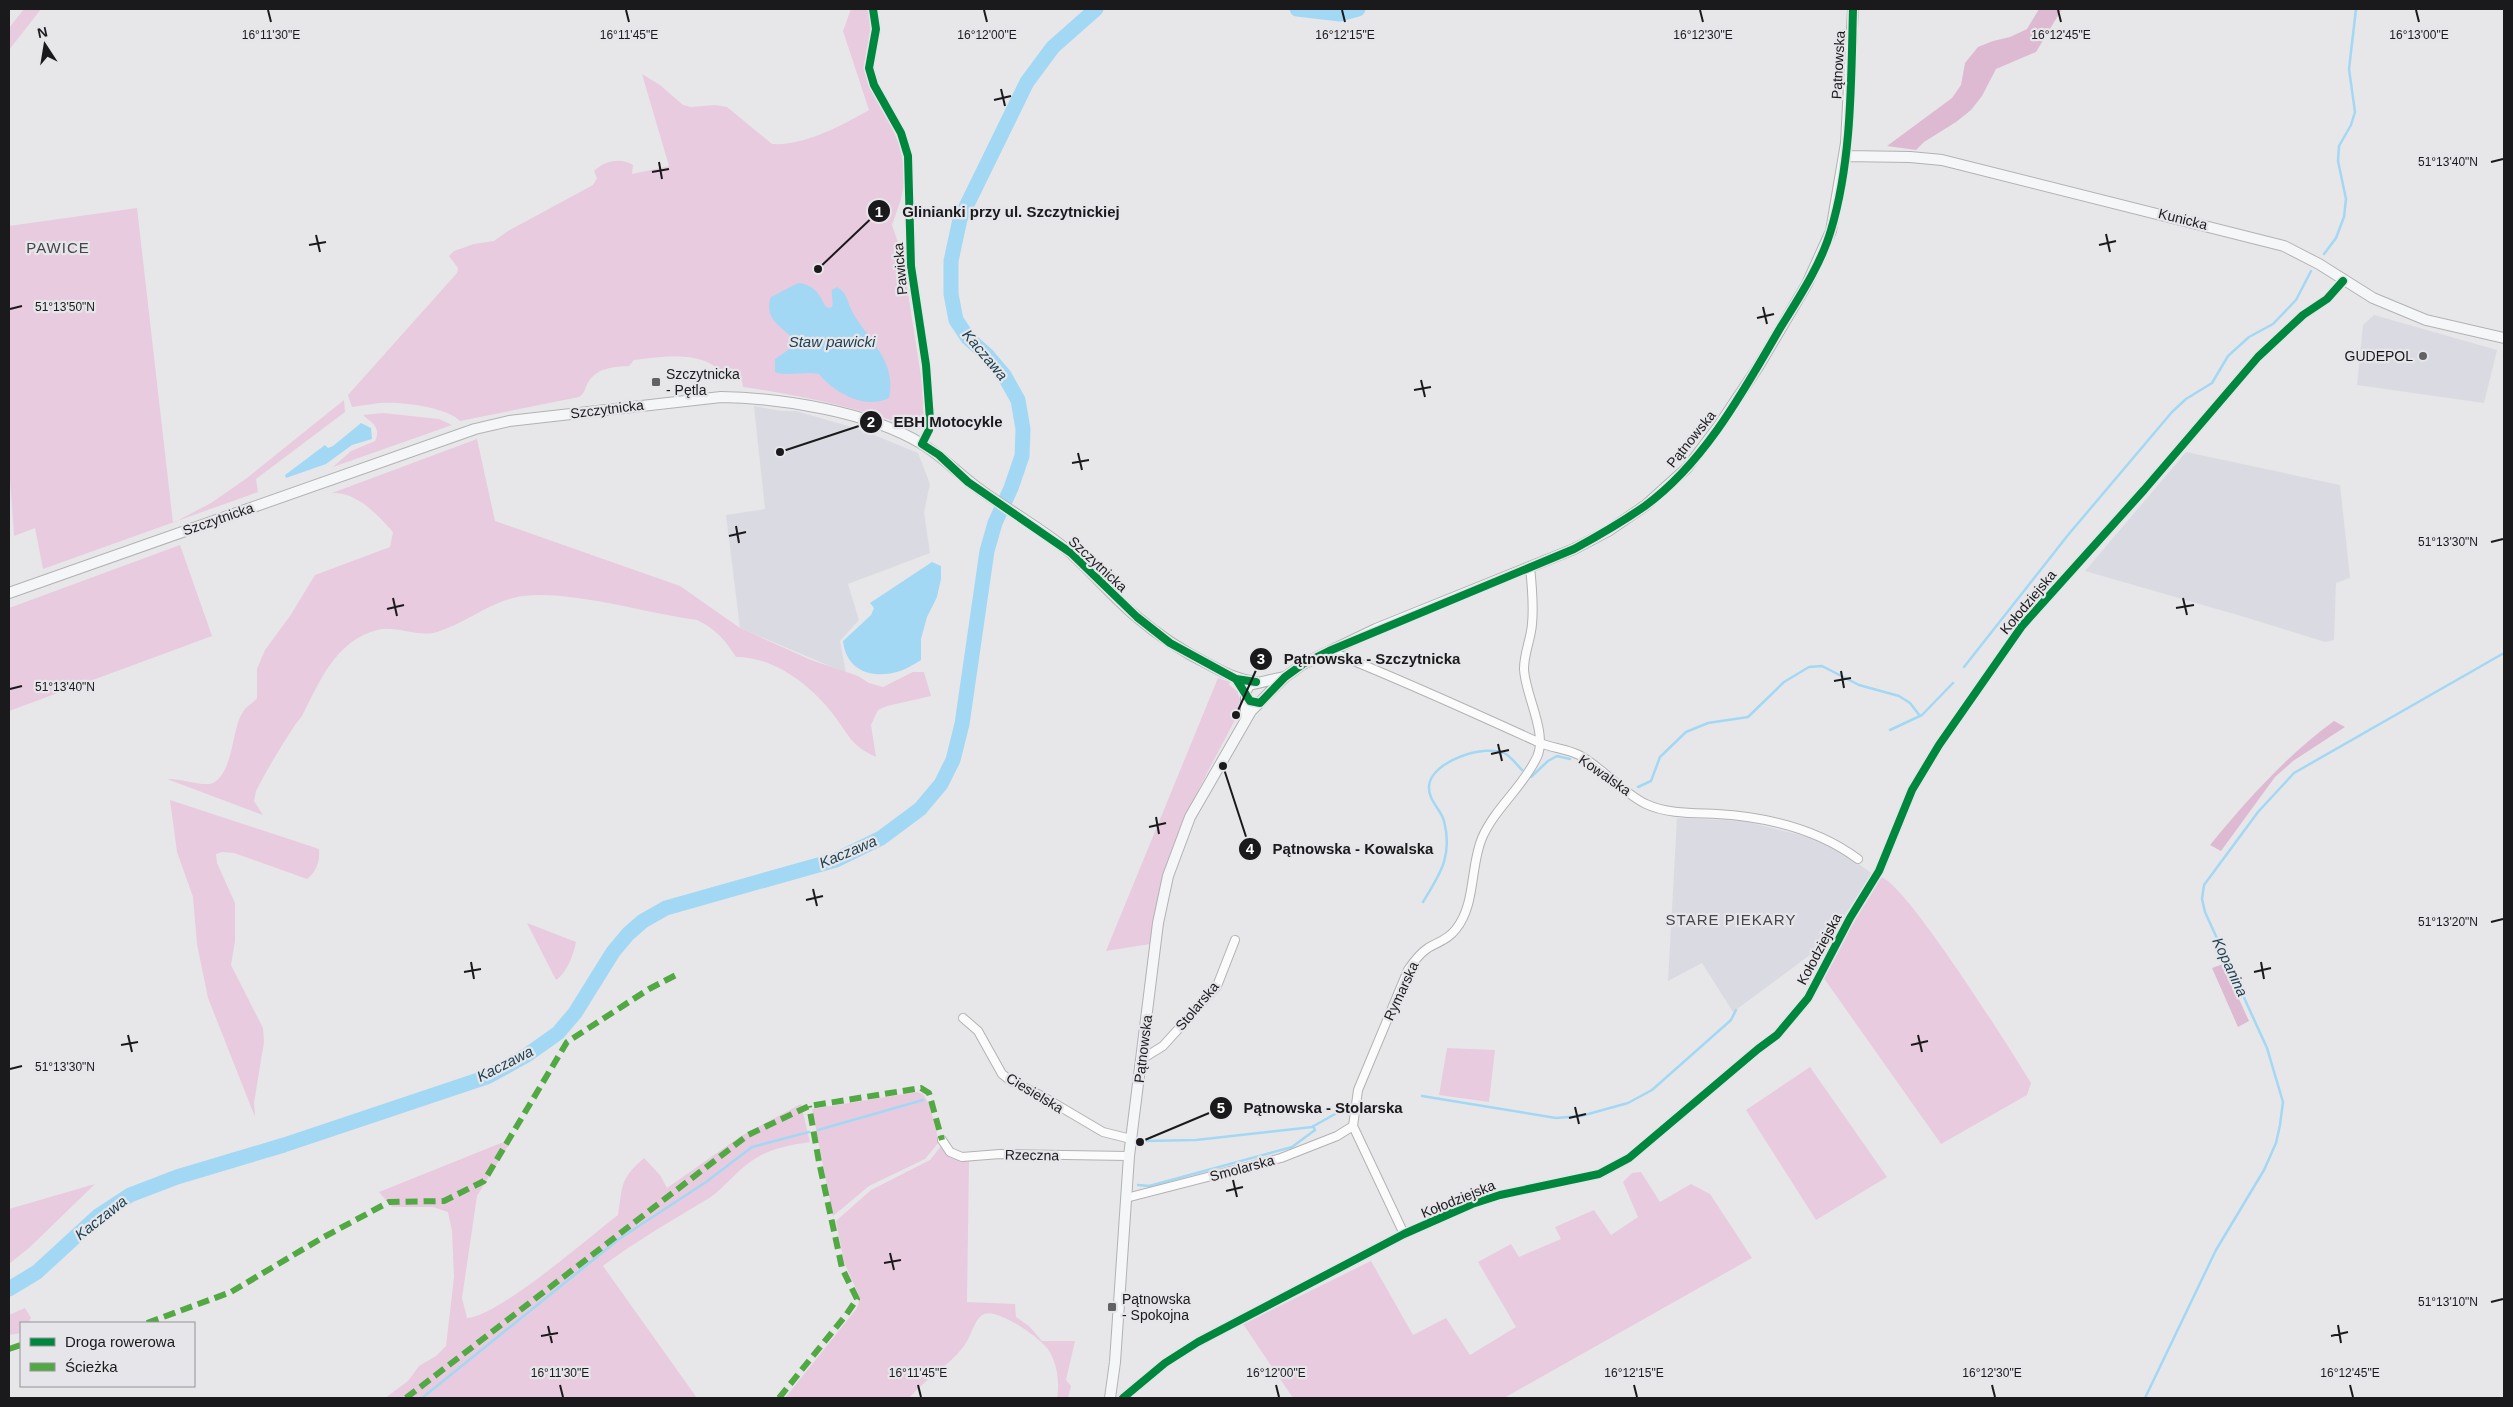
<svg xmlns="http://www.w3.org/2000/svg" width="2513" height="1407" font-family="Arial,sans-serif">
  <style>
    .built { fill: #dadae2 }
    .green { fill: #e8cbdf }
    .forest { fill: #ddbad2 }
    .water { fill: #a3d8f4 }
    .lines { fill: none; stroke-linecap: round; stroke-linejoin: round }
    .stream { stroke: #a3d8f4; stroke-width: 2.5 }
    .river { stroke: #a3d8f4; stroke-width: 15 }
    .street-casing { stroke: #b2b2b4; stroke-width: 10 }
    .secondary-casing { stroke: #b2b2b4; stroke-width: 12 }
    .street { stroke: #fbfbfc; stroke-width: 8 }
    .secondary { stroke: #f5f6f8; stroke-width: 10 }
    .quiet { stroke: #52a943; stroke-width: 6; stroke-dasharray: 12 6; stroke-linecap: butt }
    .cycleway-casing { stroke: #e6e6ea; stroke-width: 11 }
    .cycleway { stroke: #00873e; stroke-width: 8 }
    .ticks { fill: none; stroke: #1a1a1c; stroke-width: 2 }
    .poi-dot { fill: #626264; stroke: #e6e6ea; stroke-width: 2 }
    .labels { text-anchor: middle; stroke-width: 4.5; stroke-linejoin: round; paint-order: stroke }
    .street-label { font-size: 14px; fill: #1a1a1c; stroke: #e6e6ea }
    .poi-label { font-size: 14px; fill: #1a1a1c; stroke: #e6e6ea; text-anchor: start }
    .neighbourhood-label { font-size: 15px; letter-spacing: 1px; fill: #46464a; stroke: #e6e6ea }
    .water-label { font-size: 15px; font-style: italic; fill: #1e4151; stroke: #e6e6ea }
    .ticks-label { font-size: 12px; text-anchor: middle; fill: #1a1a1c; stroke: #e6e6ea; stroke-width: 4.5; stroke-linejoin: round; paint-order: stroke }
    .leader { fill: none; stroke: #1a1a1c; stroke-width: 2 }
    .callout-dot { fill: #1a1a1c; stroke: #e6e6ea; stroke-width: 2 }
    .mark-label { font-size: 15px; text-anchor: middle; font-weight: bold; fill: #fff }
    .callout-label { font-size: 15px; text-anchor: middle; font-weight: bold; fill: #1a1a1c; stroke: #e6e6ea; stroke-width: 4.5; stroke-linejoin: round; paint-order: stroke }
  </style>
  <rect width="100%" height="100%" fill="#e7e7e9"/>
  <path class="built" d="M 2374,315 L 2497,350 L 2484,403 L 2357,385 L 2363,325 Z
    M 754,406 L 782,411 L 796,411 L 862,430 L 918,453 L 930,484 L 924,512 L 930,553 L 848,584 L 859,620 L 840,641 L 846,673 L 740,628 L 726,515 L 765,509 Z
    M 2186,452 L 2340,485 L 2350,578 L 2336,583 L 2334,640 L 2325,642 L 2248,618 L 2085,571 Z
    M 1677,818 L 1744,821 L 1828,842 L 1874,875 L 1822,946 L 1733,1012 L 1702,963 L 1668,981 Z"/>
  <path class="green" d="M 24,9 L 41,9 L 9,50 L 9,28 Z
    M 851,9 L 869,9 L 871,20 L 867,70 L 899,144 L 904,167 L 904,183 L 901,199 L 892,225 L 902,254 L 922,383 L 924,427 L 918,429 C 857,408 806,396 743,387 L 742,381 L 727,381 C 710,348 664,357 634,360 L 629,366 C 615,367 598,367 589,381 C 585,387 585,394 579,397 L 460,421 C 448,407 398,401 380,403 C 370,404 361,406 352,407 L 348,395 L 457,273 L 458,268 L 449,256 L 454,251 L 474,244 L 494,241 L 508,231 L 593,185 L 597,178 L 594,171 C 604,161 620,157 633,165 L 632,174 L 669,166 L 642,74 L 660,85 L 683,105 L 691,107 L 715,105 L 727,107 L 772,144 C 804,146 841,126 869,110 L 843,31 Z
    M 137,208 L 173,523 L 211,503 L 247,478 L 344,400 L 345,412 L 256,479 L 258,492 L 43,569 L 35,528 L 14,536 L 9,464 L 9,226 Z
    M 383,413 L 439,419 L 452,425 L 333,467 L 351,451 L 375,441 C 382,426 370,422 363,415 Z
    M 477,439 L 495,521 L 680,586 L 740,628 L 811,660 L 858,676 L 869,683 L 883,687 L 913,672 L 924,672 L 931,696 L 887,706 L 878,710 L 871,725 L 876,757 C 850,745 849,735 833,714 C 810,685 775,657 736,657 C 725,640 716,629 697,620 C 648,614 558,586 513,598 C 486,605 464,624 437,632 C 418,638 396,625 377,630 C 335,641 319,683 302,716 C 300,719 297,722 295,725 C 281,746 268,768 256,791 L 254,801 L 263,815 L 167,779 C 179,778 204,787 213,783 C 234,772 232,726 243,712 C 246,706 253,704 257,698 L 257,669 L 265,650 L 290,616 L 315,575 L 390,547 L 393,532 C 377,514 357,492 332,493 Z
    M 180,545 L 212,636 L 9,711 L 9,608 Z
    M 1218,678 L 1230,682 L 1229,685 L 1237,691 L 1240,699 L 1239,709 L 1235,709 L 1233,715 L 1236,718 C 1210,768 1181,818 1165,872 C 1158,895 1155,920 1150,944 L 1106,951 Z
    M 170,800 L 319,849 C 320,861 317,871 307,879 L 234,853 L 222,852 L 216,854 L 217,863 L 235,903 L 235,941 L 231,965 L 263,1028 L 264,1042 L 254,1103 L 255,1117 L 208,998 L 197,944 L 193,897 L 177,852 Z
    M 1880,877 C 1903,878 2014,1055 2031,1083 L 2027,1095 L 1941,1144 L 1823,977 L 1852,921 Z
    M 527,923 L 576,942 C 574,954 566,974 556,980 Z
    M 1447,1048 L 1495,1050 L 1489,1102 L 1439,1095 Z
    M 1810,1067 L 1887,1177 L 1816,1220 L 1746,1110 Z
    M 917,1092 L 923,1094 L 930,1106 L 939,1142 L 925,1159 L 869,1186 L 833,1216 L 812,1109 Z
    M 801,1104 L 810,1142 C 777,1147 760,1151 735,1175 C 726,1183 717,1194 706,1200 C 671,1221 636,1241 603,1266 L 697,1398 L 385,1398 L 408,1381 L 419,1366 L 436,1356 L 446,1346 L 454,1277 L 452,1231 L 448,1212 L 433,1207 L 392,1207 L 379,1192 L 501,1143 L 510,1143 L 477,1196 L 462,1298 L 467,1318 C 499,1316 588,1238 618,1215 C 623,1185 619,1180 644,1158 L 660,1175 L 667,1188 L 741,1136 Z
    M 942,1145 L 951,1157 L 969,1160 L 967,1302 L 1015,1304 L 1016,1317 L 1029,1326 L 1042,1341 L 1075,1341 L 1066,1380 L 1071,1386 L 1068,1398 L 1057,1398 C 1060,1383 1057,1359 1046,1347 C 1037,1336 997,1308 984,1314 C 974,1319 971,1337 964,1346 C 948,1367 926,1378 909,1398 L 785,1398 L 857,1308 L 860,1298 L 844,1262 L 836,1221 L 871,1190 L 930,1160 Z
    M 1641,1172 L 1660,1202 L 1691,1184 L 1710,1194 L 1752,1258 L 1504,1398 L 1293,1398 L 1243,1324 L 1371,1261 L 1413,1335 L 1446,1318 L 1470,1355 L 1516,1327 L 1478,1262 L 1511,1244 L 1519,1257 L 1561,1239 L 1555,1227 L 1594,1210 L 1611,1235 L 1638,1217 L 1623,1182 L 1632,1173 Z
    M 95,1184 L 29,1248 L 9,1264 L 9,1209 Z
    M 25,1308 L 31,1318 L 28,1323 L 21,1323 L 21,1333 L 9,1335 L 9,1315 Z"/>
  <path class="forest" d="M 2039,9 L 2062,9 L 2036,52 L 1996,69 L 1982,96 L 1971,110 L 1956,122 L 1924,142 L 1916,150 L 1887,146 L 1952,98 L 1961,85 L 1965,63 L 1978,47 L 1993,41 L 2010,37 L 2027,29 Z
    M 2334,721 L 2345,727 L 2293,761 L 2275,777 L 2221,851 L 2210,845 C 2248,799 2286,756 2334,721 Z
    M 2223,964 L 2249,1021 L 2238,1027 L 2212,968 Z"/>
  <path class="water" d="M 798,283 C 813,284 821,295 825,306 L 829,308 L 832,307 C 834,301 831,296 832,290 L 837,287 C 848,293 847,303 853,313 C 869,341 897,361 889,398 C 866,410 834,393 819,374 C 804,371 790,377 775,372 L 775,359 L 797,344 C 787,328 762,322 771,297 Z
    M 361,423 L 371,428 L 372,439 L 352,445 L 326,464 L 286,478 L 285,475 L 325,445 L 328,448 L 333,446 Z
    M 932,562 L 941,566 L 941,579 L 937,597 L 927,617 L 921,639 L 921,660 C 914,664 907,669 900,671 C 873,680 846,671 843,641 L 871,615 L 874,608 L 870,603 Z"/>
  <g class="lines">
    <path class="stream" d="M 2324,254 L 2336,238 L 2344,217 L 2346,199 L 2338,161 L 2339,146 L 2351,125 L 2355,112 L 2349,69 L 2356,9
      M 1964,667 L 2068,535 L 2172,412 L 2186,399 L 2212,383 L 2228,356 L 2249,337 L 2273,324 L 2296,300 L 2311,271
      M 1890,730 L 1922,715 L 1953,683
      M 1531,777 L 1548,761 L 1557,756 L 1570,759
      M 1638,787 L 1651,781 L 1660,757 L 1686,732 L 1708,723 L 1748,717 L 1784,682 L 1809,667 L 1822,666 L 1859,685 L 1899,696 L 1910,703 L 1920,716
      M 1423,902 C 1440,874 1453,856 1444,821 C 1441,809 1428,801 1429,786 C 1431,761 1486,743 1506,754 C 1512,758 1517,765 1522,770
      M 1422,1096 L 1556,1118 L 1581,1116 L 1628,1103 L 1652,1090 L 1731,1020 L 1736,1010
      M 818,1130 L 923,1100
      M 1143,1141 L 1196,1140 L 1312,1127 L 1342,1110
      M 1138,1185 L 1149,1186 L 1292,1147 L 1315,1130 L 1313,1126
      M 422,1398 L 619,1239 L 706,1182 L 752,1147 L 809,1132
      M 2145,1398 L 2216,1250 L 2264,1170 L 2276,1143 L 2280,1125 L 2283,1102 L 2267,1048 L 2205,912 L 2202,899 L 2204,885 L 2258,812 L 2294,773 L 2504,653"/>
    <path class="river" d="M 1297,9 L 1340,14 L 1358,9
      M 9,1289 L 37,1272 L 98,1216 L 130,1195 L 177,1177 L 284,1145 L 487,1077 L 527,1055 L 558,1033 L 575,1013 L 613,952 L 628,934 L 643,921 L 666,908 L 836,860 L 881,838 L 920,809 L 941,784 L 953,760 L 962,724 L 987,551 L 995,523 L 1011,488 L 1022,456 L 1023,429 L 1018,400 L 1004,375 L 987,355 L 968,338 L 956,320 L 951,294 L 951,261 L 960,219 L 1027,82 L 1053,47 L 1096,9"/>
    <g class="street-casing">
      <path id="street" d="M 873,9 L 876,29 L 869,68 L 874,85 L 901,133 L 908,156 L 911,266 L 926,365 L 930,420 L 929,430 L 922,444
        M 1329,651 C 1400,679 1470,711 1540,743 C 1552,748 1567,749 1579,755 C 1603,768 1624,794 1646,804 C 1667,814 1694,813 1717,814 C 1767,817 1818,829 1858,859
        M 963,1018 L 978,1031 L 1002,1074 L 1011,1081 L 1042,1096 L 1103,1132 L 1131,1139
        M 1142,1059 L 1163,1046 L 1217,986 L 1235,940
        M 942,1140 L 950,1152 L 962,1157 L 1000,1154 L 1129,1156
        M 1126,1198 L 1281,1158 L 1337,1136 L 1353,1126
        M 1404,1234 L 1353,1126 L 1358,1090 L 1408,970 C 1414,961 1419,954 1428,948 C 1438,942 1449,939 1456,929 C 1476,904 1470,866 1482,838 C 1495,808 1523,787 1537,757 C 1548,733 1525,695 1524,669 C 1524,653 1531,639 1532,624 C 1534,605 1532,586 1530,567
        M 1123,1398 L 1165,1363 L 1198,1342 L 1404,1234 L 1472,1204 L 1500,1195 L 1599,1174 L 1629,1158 L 1758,1049 L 1777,1035 L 1808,998 L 1850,918 L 1879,871 L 1912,790 L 1939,745 L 2022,626 L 2144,490 L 2258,357 L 2303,315 L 2327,299 L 2343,281"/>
    </g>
    <g class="secondary-casing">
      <path id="secondary" d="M 1845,156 L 1910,157 L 1942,160 L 2284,246 L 2319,264 L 2373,298 L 2426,320 L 2504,338
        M 9,593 L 475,429 L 509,421 L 721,397 C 782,398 870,412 922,444 C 944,457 961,477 982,491 C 1011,512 1044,530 1072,554 C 1094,574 1114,598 1137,617 C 1159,636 1184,652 1210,665 C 1225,673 1238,680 1256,682
        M 1246,716 L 1246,691 L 1249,685 L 1284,677
        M 1110,1398 L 1115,1362 L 1129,1156 L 1158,923 L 1168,876 L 1190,817 L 1251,711 L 1285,677 L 1303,664 L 1376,629 L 1574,549 L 1608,531 L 1646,505 L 1687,468 L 1718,427 L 1758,367 L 1807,284 L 1831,231 L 1846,143 L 1853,9"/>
    </g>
    <use href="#street" class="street"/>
    <use href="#secondary" class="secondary"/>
    <path class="quiet" d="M 147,1323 L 231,1292 L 322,1238 L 389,1202 L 444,1201 L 484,1181 L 567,1042 L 649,989 L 676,975
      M 9,1349 L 21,1345
      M 406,1398 L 748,1135 L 809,1106 L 921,1088 L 929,1093 L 942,1140
      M 779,1398 L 846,1315 L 857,1299 L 842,1268 L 819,1162 L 809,1106"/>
    <g class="cycleway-casing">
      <path id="cycleway" d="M 873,9 L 876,29 L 869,68 L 874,85 L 901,133 L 908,156 L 911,266 L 926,365 L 930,420 L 929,430 L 922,444 L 939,455 L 968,482 L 1071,553 L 1137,617 L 1170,643 L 1236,679 L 1256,682
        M 1236,679 L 1250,701 L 1260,703 L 1285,677 L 1303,664 L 1329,651 L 1574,549 C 1598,536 1622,522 1645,506 C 1704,463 1743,392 1779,330 C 1798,299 1821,265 1831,230 C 1852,160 1851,81 1853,9
        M 1123,1398 L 1165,1363 L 1198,1342 L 1404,1234 L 1472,1204 L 1500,1195 L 1599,1174 L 1629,1158 L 1758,1049 L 1777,1035 L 1808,998 L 1850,918 L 1879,871 L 1912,790 L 1939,745 L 2022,626 L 2144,490 L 2258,357 L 2303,315 L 2327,299 L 2343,281"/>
    </g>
    <use href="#cycleway" class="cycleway"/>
  </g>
  <path class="ticks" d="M 268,10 L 271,22M 626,10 L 629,22M 984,10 L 987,22M 1342,10 L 1345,22M 1700,10 L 1703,22M 2058,10 L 2061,22M 2416,10 L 2419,22M 1001,89 L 1005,106M 994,100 L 1011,96M 659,162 L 662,179M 2491,162 L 2503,159M 652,172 L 669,169M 2106,234 L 2110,252M 316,235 L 320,252M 309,245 L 326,242M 2099,245 L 2116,241M 1763,307 L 1767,324M 10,309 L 22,306M 1757,318 L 1774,314M 1421,380 L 1425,397M 1414,390 L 1431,387M 1078,453 L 1082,470M 1072,463 L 1089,460M 736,526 L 739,543M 729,536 L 746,532M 2491,542 L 2503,539M 393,598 L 397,616M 2183,598 L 2187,615M 2176,608 L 2194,605M 387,609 L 404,605M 1841,671 L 1844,688M 1834,681 L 1851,678M 10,689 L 22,686M 1498,744 L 1502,761M 1491,754 L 1509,750M 1156,817 L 1159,834M 1149,827 L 1166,823M 813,889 L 817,906M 806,900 L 823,896M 2491,922 L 2503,919M 471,962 L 474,979M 2261,962 L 2264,979M 464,972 L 481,969M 2254,972 L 2271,968M 128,1035 L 132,1052M 1918,1035 L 1922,1052M 121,1045 L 138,1042M 1911,1045 L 1928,1041M 10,1069 L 22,1066M 1575,1107 L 1579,1124M 1569,1118 L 1586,1114M 1233,1180 L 1237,1197M 1226,1191 L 1243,1187M 890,1253 L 894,1270M 884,1263 L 901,1260M 2491,1302 L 2503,1299M 2338,1325 L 2341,1343M 548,1326 L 552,1343M 541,1336 L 558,1333M 2331,1336 L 2348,1332M 560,1385 L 563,1397M 918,1385 L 921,1397M 1276,1385 L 1279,1397M 1634,1385 L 1637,1397M 1992,1385 L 1995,1397M 2350,1385 L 2353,1397"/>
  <g class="poi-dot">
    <circle cx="2423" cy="356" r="5"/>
    <rect x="651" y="377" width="10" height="10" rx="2.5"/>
    <rect x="1107" y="1302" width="10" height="10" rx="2.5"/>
  </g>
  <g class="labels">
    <g class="street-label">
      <text transform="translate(1838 65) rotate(-87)" y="5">Pątnowska</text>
      <text transform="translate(2183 219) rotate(14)" y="5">Kunicka</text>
      <text transform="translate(900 269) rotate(-95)" y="5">Pawicka</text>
      <text transform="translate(607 409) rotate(-7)" y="5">Szczytnicka</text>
      <text transform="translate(1691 439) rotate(-51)" y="5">Pątnowska</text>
      <text transform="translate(218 519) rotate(-19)" y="5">Szczytnicka</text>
      <text transform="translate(1098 564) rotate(43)" y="5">Szczytnicka</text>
      <text transform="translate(2028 602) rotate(-50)" y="5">Kołodziejska</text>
      <text transform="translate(1605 775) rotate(35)" y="5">Kowalska</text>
      <text transform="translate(1819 949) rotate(-62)" y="5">Kołodziejska</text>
      <text transform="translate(1401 991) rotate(-65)" y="5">Rymarska</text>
      <text transform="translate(1197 1006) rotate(-50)" y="5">Stolarska</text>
      <text transform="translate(1143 1049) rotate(-83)" y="5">Pątnowska</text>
      <text transform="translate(1035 1093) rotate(31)" y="5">Ciesielska</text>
      <text transform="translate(1032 1155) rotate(1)" y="5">Rzeczna</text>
      <text transform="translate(1242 1168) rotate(-15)" y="5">Smolarska</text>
      <text transform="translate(1458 1199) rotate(-22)" y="5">Kołodziejska</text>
    </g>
    <g class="poi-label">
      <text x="2413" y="361" text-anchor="end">GUDEPOL</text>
      <text x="666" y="379">Szczytnicka<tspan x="666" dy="16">- Pętla</tspan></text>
      <text x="1122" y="1304">Pątnowska<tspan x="1122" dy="16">- Spokojna</tspan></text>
    </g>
    <g class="neighbourhood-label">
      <text x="58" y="253">PAWICE</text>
      <text x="1731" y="925">STARE PIEKARY</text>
    </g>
    <g class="water-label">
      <text x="832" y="347">Staw pawicki</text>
      <text transform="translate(985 355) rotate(50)" y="5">Kaczawa</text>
      <text transform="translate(848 852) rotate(-23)" y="5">Kaczawa</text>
      <text transform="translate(2230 967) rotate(65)" y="5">Kopanina</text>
      <text transform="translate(505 1064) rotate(-27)" y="5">Kaczawa</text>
      <text transform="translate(101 1218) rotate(-38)" y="5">Kaczawa</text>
    </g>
  </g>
  <g class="ticks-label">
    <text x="271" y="39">16°11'30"E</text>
    <text x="629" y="39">16°11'45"E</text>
    <text x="987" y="39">16°12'00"E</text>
    <text x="1345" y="39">16°12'15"E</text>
    <text x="1703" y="39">16°12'30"E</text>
    <text x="2061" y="39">16°12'45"E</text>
    <text x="2419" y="39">16°13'00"E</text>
    <text x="2448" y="166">51°13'40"N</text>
    <text x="65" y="311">51°13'50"N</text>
    <text x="2448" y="546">51°13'30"N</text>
    <text x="65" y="691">51°13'40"N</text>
    <text x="2448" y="926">51°13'20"N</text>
    <text x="65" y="1071">51°13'30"N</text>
    <text x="2448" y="1306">51°13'10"N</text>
    <text x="560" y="1377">16°11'30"E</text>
    <text x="918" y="1377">16°11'45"E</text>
    <text x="1276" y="1377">16°12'00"E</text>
    <text x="1634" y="1377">16°12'15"E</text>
    <text x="1992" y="1377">16°12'30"E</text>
    <text x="2350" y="1377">16°12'45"E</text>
  </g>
  <path class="leader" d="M818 269L879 211M780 452L871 422M1236 715L1261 659M1223 766L1250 849M1140 1142L1221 1108"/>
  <g class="callout-dot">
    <circle cx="818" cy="269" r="5"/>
    <circle cx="780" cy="452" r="5"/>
    <circle cx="1236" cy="715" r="5"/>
    <circle cx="1223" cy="766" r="5"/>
    <circle cx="1140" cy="1142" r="5"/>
    <circle cx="879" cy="211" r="12"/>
    <circle cx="871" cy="422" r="12"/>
    <circle cx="1261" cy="659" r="12"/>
    <circle cx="1250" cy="849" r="12"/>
    <circle cx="1221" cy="1108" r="12"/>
  </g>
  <g class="mark-label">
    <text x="879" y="217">1</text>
    <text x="871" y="427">2</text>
    <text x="1261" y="664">3</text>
    <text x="1250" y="854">4</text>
    <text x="1221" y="1113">5</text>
  </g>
  <g class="callout-label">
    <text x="1011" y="217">Glinianki przy ul. Szczytnickiej</text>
    <text x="948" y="427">EBH Motocykle</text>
    <text x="1372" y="664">Pątnowska - Szczytnicka</text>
    <text x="1353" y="854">Pątnowska - Kowalska</text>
    <text x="1323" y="1113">Pątnowska - Stolarska</text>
  </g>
  <rect width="2513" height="1407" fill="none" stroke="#1a1a1c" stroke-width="20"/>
  <rect x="20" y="1322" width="175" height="65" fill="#e6e6ea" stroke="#949498"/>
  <rect x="30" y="1338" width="25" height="8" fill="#00873e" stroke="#949498"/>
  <text x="65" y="1347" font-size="15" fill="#1a1a1c">Droga rowerowa</text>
  <rect x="30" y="1363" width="25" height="8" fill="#52a943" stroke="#949498"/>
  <text x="65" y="1372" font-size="15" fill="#1a1a1c">Ścieżka</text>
  <g transform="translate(45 45) rotate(348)" stroke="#e6e6ea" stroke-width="4" paint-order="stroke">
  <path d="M0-4L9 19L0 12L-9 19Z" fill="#1a1a1c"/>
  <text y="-8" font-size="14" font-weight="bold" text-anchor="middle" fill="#1a1a1c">N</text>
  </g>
</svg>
